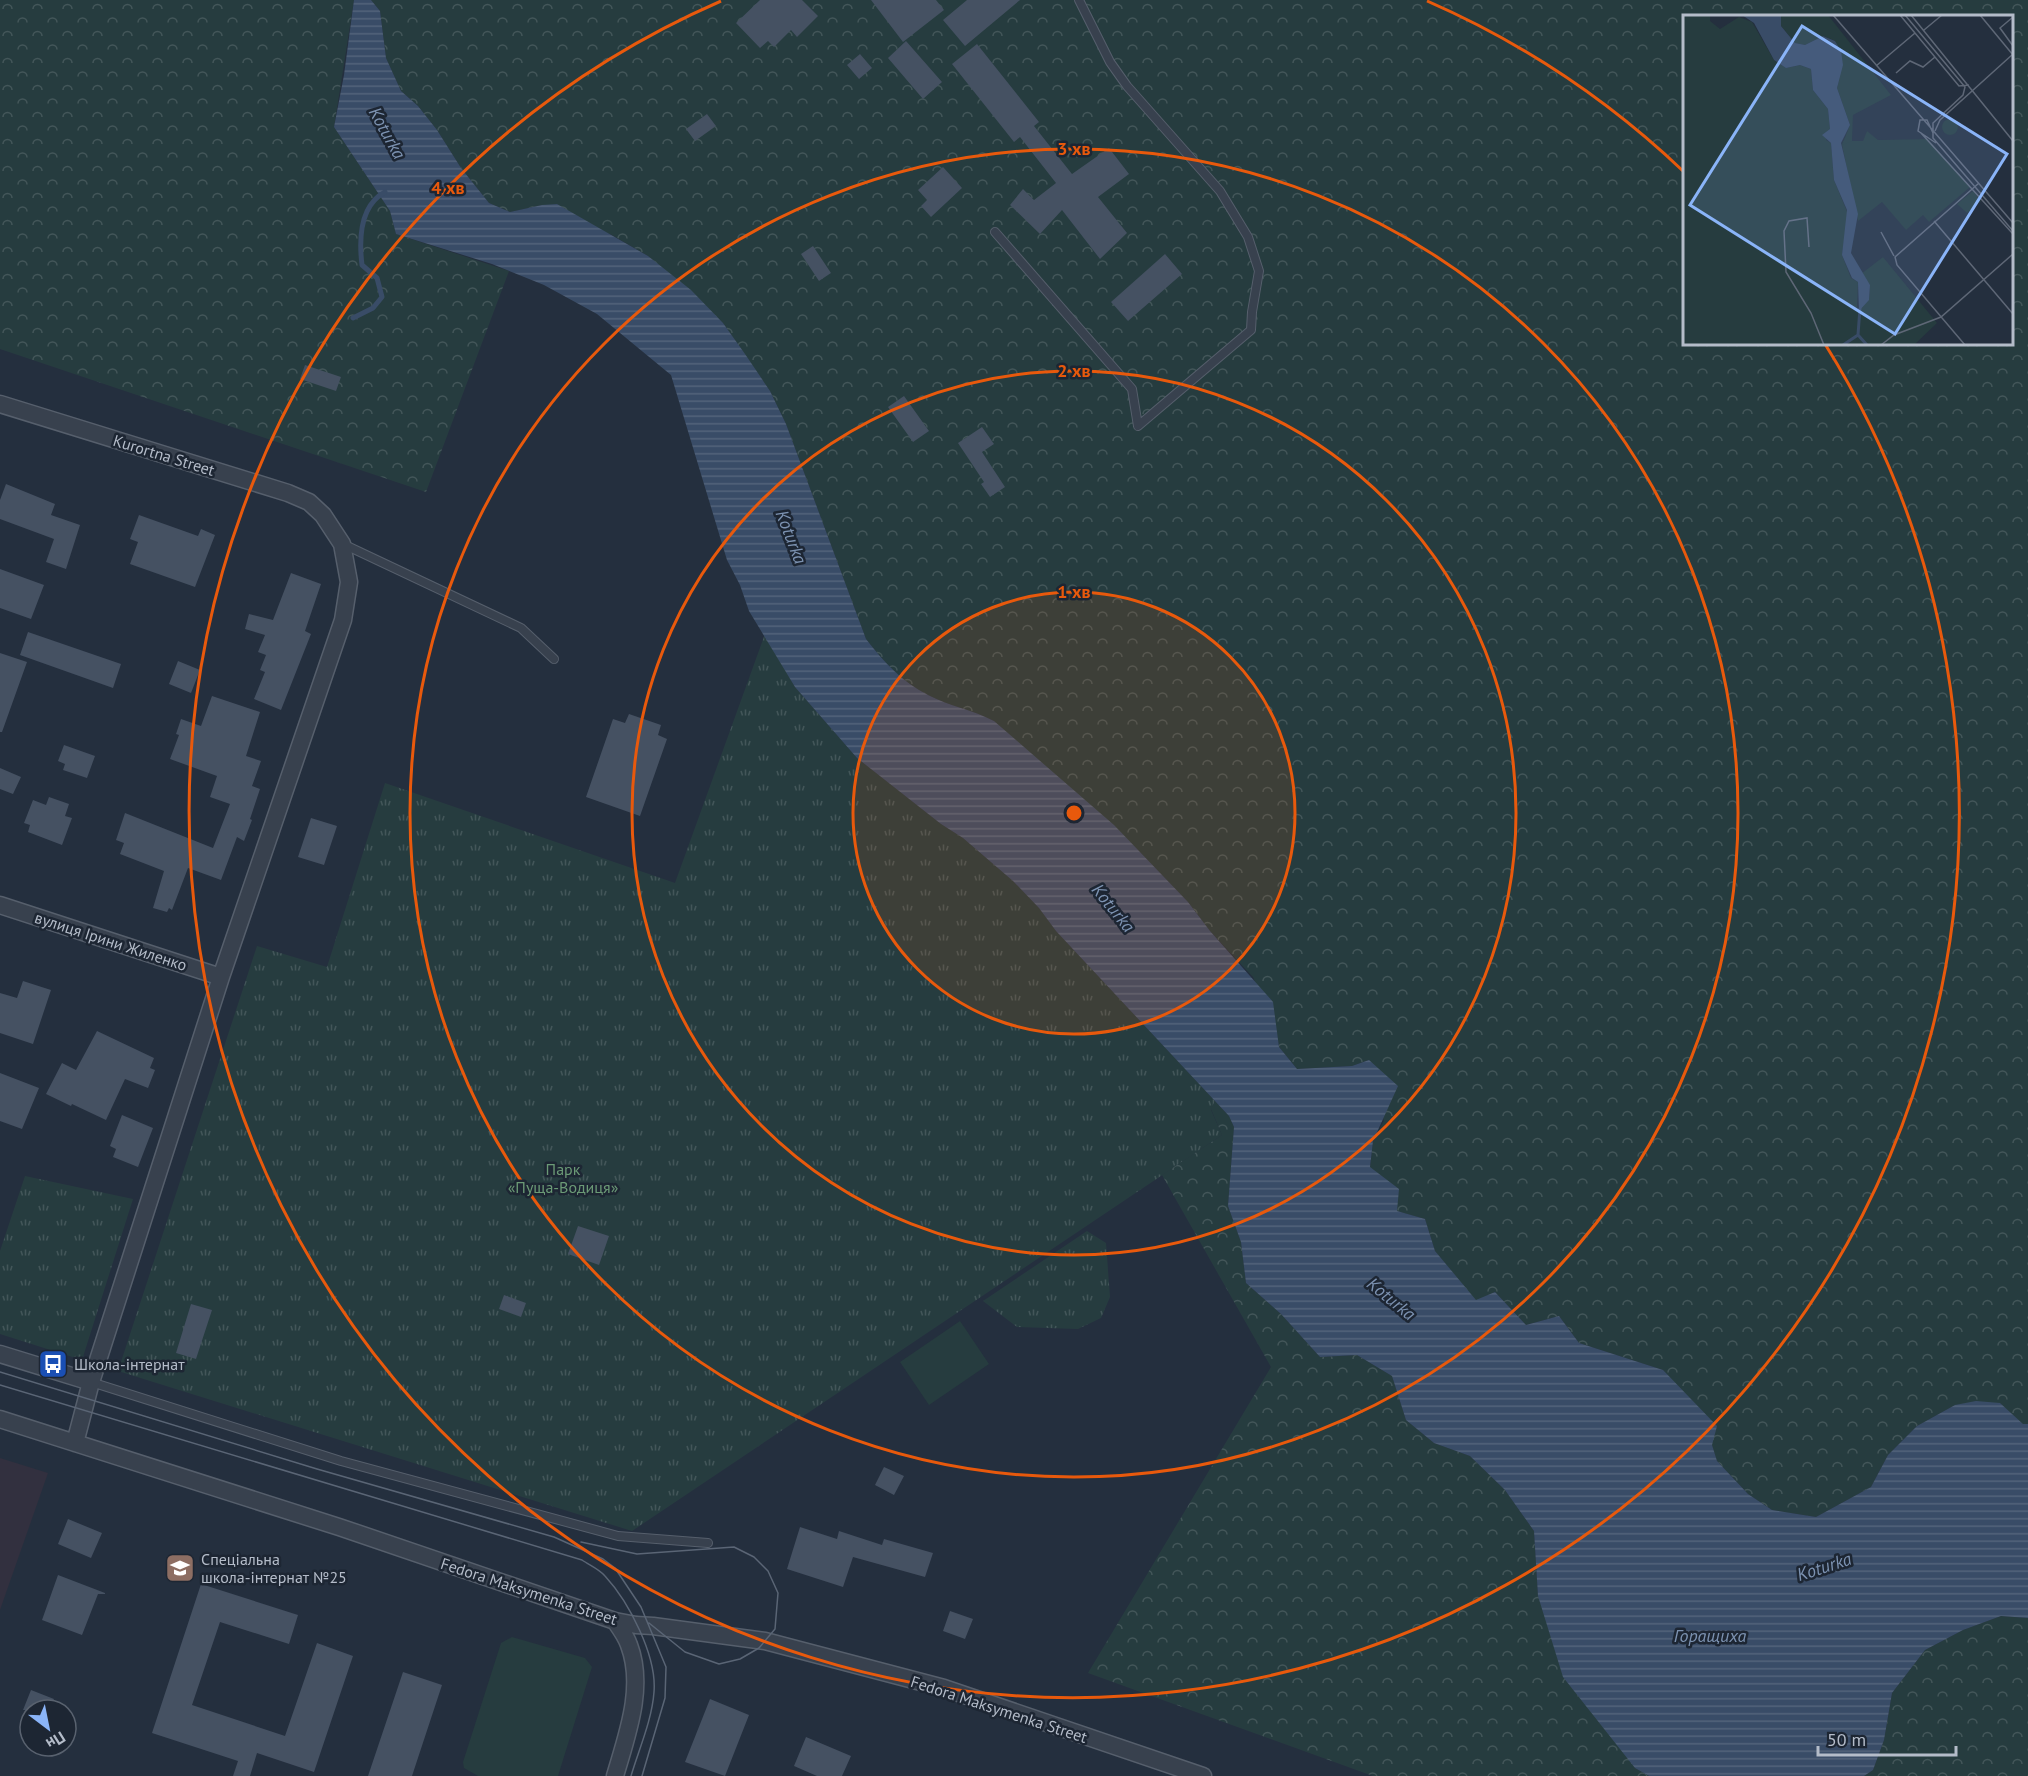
<svg xmlns="http://www.w3.org/2000/svg" width="2028" height="1776" font-family="'PT Sans',sans-serif">
  <style>
    .medical { fill: #32303f }
    .grass { fill: url(#grass-tufts) }
    .forest { fill: url(#forest-crowns); fill-rule: evenodd }
    .pitch { fill: #263c3f }
    .water { fill: url(#water-rules) }
    .lines { fill: none; stroke-linecap: round; stroke-linejoin: round }
    .stream { stroke: #394c67; stroke-width: 5 }
    .building { fill: #455162 }
    .lane-casing { stroke: #565f6c; stroke-width: 10 }
    .street-casing { stroke: #565f6c; stroke-width: 19 }
    .lane { stroke: #38414e; stroke-width: 8 }
    .street { stroke: #38414e; stroke-width: 16 }
    .tram { stroke: #5a6575; stroke-width: 1.5 }
    .ring { fill: none; stroke: #e8590c; stroke-width: 3 }
    .labels { text-anchor: middle; stroke-width: 5; stroke-linejoin: round; paint-order: stroke }
    .street-label { font-size: 16px; fill: #b4bcc9; stroke: #1d2633 }
    .park-label { font-size: 16px; fill: #6b9a76; stroke: #1d2633 }
    .poi-label { font-size: 16px; fill: #b4bcc9; stroke: #1d2633; text-anchor: start }
    .water-label { font-size: 18px; font-style: italic; fill: #7c92b1; stroke: #1d2633 }
    .inset-river { fill: none; stroke: #394c67; stroke-width: 3 }
    .inset-road { fill: none; stroke: #5e6776; stroke-width: 1.5 }
    .view { fill: #8ab4f8; fill-opacity: 0.15; stroke: #8ab4f8; stroke-width: 3 }
    .inset-edge { fill: none; stroke: #b4bcc9; stroke-width: 3 }
    .centre { fill: #e8590c; stroke: #1d2633; stroke-width: 3 }
    .ring-label { font-size: 18px; text-anchor: middle; font-weight: bold; fill: #e8590c; stroke: #1d2633; stroke-width: 5; stroke-linejoin: round; paint-order: stroke }
  </style>
  <defs>
    <pattern id="grass-tufts" width="24" height="20" patternUnits="userSpaceOnUse" patternTransform="scale(1.5)"><rect width="24" height="20" fill="#263c3f"/><path d="M3 7l-1-3M5 7V3M7 7l1-3M15 17l-1-3M17 17v-4M19 17l1-3" fill="none" stroke="#435659"/></pattern>
    <pattern id="forest-crowns" width="20" height="18" patternUnits="userSpaceOnUse" patternTransform="scale(1.5)"><rect width="20" height="18" fill="#263c3f"/><path d="M2 6a3 3 0 1 1 6 0M12 15a3 3 0 1 1 6 0" fill="none" stroke="#435659"/></pattern>
    <pattern id="water-rules" width="6" height="5" patternUnits="userSpaceOnUse" patternTransform="scale(1.5)"><rect width="6" height="5" fill="#394c67"/><path d="M0 2.5h6" fill="none" stroke="#53647b"/></pattern>
  </defs>
  <rect width="100%" height="100%" fill="#242f3e"/>
  <path class="medical" d="M 0,1458 L 48,1473 L 0,1610 Z"/>
  <path class="grass" d="M 765,634 L 795,687 L 857,758 L 941,824 L 963,838 L 1013,881 L 1039,908 L 1056,931 L 1215,1101 L 1211,1110 L 1222,1135 L 632,1531 L 118,1371 L 257,946 L 327,967 L 385,783 L 675,883 Z
    M 25,1176 L 133,1199 L 82,1360 L 0,1334 L 0,1251 Z
    M 1087,1231 L 1106,1243 L 1110,1297 L 1101,1318 L 1078,1329 L 1017,1327 L 983,1301 Z"/>
  <path class="forest" d="M 0,0 L 354,0 L 334,127 L 390,211 L 396,234 L 509,271 L 426,492 L 0,349 Z
    M 371,0 L 2028,0 L 2028,1424 L 2023,1425 L 2000,1403 L 1955,1405 L 1917,1426 L 1888,1455 L 1871,1487 L 1816,1517 L 1772,1510 L 1748,1494 L 1717,1461 L 1712,1446 L 1663,1370 L 1579,1343 L 1559,1316 L 1526,1325 L 1495,1292 L 1476,1301 L 1435,1251 L 1425,1219 L 1397,1211 L 1370,1168 L 1373,1141 L 1384,1121 L 1369,1060 L 1352,1066 L 1297,1069 L 1279,1047 L 1276,1029 L 1253,977 L 1210,931 L 1188,902 L 1137,849 L 994,721 C 973,710 949,706 928,695 C 902,682 884,662 866,639 L 786,424 L 770,391 L 723,323 L 648,256 L 612,235 L 542,205 L 510,212 L 489,203 L 461,168 L 437,130 L 418,106 L 401,91 L 386,58 L 380,11 ZM 1684,16 L 2012,16 L 2012,344 L 1684,344 Z
    M 1215,1101 L 1229,1116 L 1234,1127 L 1228,1206 L 1241,1242 L 1246,1283 L 1281,1314 L 1320,1357 L 1357,1355 L 1392,1376 L 1406,1420 L 1434,1443 L 1470,1456 L 1505,1490 L 1534,1531 L 1538,1596 L 1635,1768 L 1649,1776 L 1373,1776 L 1088,1673 L 1271,1367 L 1162,1175 L 1222,1135 L 1211,1109 Z
    M 2001,1616 L 2028,1618 L 2028,1776 L 1864,1776 L 1873,1770 L 1884,1740 L 1892,1693 L 1925,1650 L 1963,1630 Z"/>
  <path class="pitch" d="M 960,1321 L 989,1364 L 929,1405 L 900,1362 Z
    M 512,1637 L 585,1658 L 592,1667 L 558,1776 L 478,1776 L 464,1768 L 463,1762 L 501,1643 Z"/>
  <path class="water" d="M 354,0 L 371,0 L 380,11 L 386,58 L 401,91 L 418,106 L 437,130 L 461,168 L 489,203 L 510,212 L 542,205 L 557,204 L 648,256 L 691,290 L 723,323 L 745,354 L 770,391 L 786,424 L 866,639 C 884,662 902,682 928,695 C 949,706 973,710 994,721 L 1114,825 L 1188,902 L 1210,931 L 1273,1002 L 1279,1047 L 1297,1069 L 1352,1066 L 1369,1060 L 1398,1086 L 1373,1141 L 1370,1167 L 1399,1189 L 1397,1211 L 1425,1219 L 1435,1251 L 1476,1300 L 1495,1292 L 1526,1325 L 1559,1316 L 1579,1343 L 1663,1370 L 1717,1426 L 1712,1445 L 1717,1461 L 1748,1494 L 1772,1510 L 1816,1517 L 1871,1487 L 1888,1455 L 1917,1426 L 1955,1405 L 1976,1401 L 2000,1403 L 2023,1424 L 2028,1424 L 2028,1618 L 2001,1616 L 1963,1630 L 1925,1650 L 1892,1693 L 1884,1740 L 1873,1770 L 1864,1776 L 1649,1776 L 1635,1768 L 1563,1677 L 1538,1596 L 1534,1531 L 1505,1490 L 1470,1456 L 1434,1443 L 1406,1420 L 1392,1376 L 1357,1355 L 1320,1357 L 1281,1314 L 1246,1283 L 1241,1242 L 1228,1206 L 1234,1127 L 1229,1116 L 1056,931 L 1039,908 L 1013,881 L 963,838 L 941,824 L 857,758 L 795,687 L 749,611 L 740,585 L 727,560 L 671,375 L 597,314 L 544,285 L 492,264 L 396,234 L 390,211 L 334,127 L 344,75 Z"/>
  <g class="lines">
    <path class="stream" d="M 353,318 L 373,308 L 382,297 L 377,278 L 362,265 C 359,240 359,206 385,192"/>
  </g>
  <path class="building" d="M 760,0 L 802,0 L 818,16 L 797,37 L 791,30 L 774,47 L 768,41 L 760,48 L 736,23 Z
    M 871,0 L 936,0 L 944,10 L 903,42 Z
    M 967,0 L 1020,0 L 965,46 L 943,20 Z
    M 906,41 L 942,82 L 923,99 L 888,58 Z
    M 977,44 L 1039,122 L 1034,126 L 1072,174 L 1109,148 L 1129,174 L 1098,197 L 1127,233 L 1100,259 L 1062,210 L 1040,234 L 1010,205 L 1023,189 L 1034,200 L 1056,183 L 1020,137 L 1014,142 L 952,64 Z
    M 860,54 L 872,68 L 859,79 L 847,65 Z
    M 707,114 L 716,126 L 695,141 L 686,129 Z
    M 943,167 L 962,188 L 931,217 L 921,206 L 927,200 L 918,190 Z
    M 813,246 L 831,273 L 819,281 L 801,254 Z
    M 1165,254 L 1182,274 L 1128,321 L 1111,302 Z
    M 305,365 L 341,377 L 336,391 L 300,379 Z
    M 904,396 L 929,431 L 913,442 L 888,407 Z
    M 982,427 L 994,444 L 982,452 L 1005,487 L 990,497 L 981,484 L 984,482 L 958,443 Z
    M 6,484 L 55,504 L 51,515 L 80,525 L 66,569 L 46,562 L 54,539 L 0,519 L 0,500 Z
    M 139,515 L 198,536 L 201,529 L 215,535 L 195,587 L 130,564 L 138,542 L 130,539 Z
    M 0,569 L 44,585 L 31,619 L 0,608 Z
    M 291,573 L 321,584 L 305,631 L 311,634 L 281,710 L 254,699 L 265,672 L 260,670 L 266,655 L 258,652 L 265,635 L 245,629 L 249,614 L 273,620 Z
    M 28,632 L 121,664 L 113,688 L 20,655 Z
    M 0,653 L 27,662 L 2,732 L 0,732 Z
    M 178,661 L 200,670 L 191,693 L 169,684 Z
    M 212,696 L 260,712 L 246,756 L 261,761 L 252,786 L 260,789 L 250,819 L 252,820 L 244,841 L 237,837 L 221,880 L 188,868 L 172,910 L 169,908 L 167,912 L 153,908 L 164,871 L 120,854 L 124,843 L 116,840 L 125,813 L 213,848 L 230,804 L 210,797 L 217,776 L 170,759 L 179,735 L 176,734 L 181,719 L 201,726 Z
    M 629,714 L 661,725 L 658,735 L 667,739 L 640,816 L 586,797 L 613,719 L 625,723 Z
    M 64,745 L 95,756 L 87,778 L 63,770 L 65,764 L 58,761 Z
    M 0,768 L 21,777 L 13,794 L 0,789 Z
    M 49,797 L 69,804 L 65,816 L 72,818 L 62,845 L 28,832 L 30,825 L 24,823 L 33,800 L 46,805 Z
    M 311,818 L 337,826 L 324,865 L 298,857 Z
    M 23,981 L 51,990 L 33,1044 L 0,1033 L 0,993 L 17,998 Z
    M 97,1031 L 154,1058 L 150,1068 L 155,1070 L 148,1088 L 125,1079 L 106,1120 L 72,1104 L 71,1106 L 46,1094 L 62,1063 L 76,1070 Z
    M 0,1073 L 39,1088 L 22,1129 L 0,1121 Z
    M 122,1115 L 153,1128 L 138,1167 L 113,1157 L 116,1149 L 110,1146 Z
    M 578,1226 L 609,1236 L 599,1265 L 568,1254 Z
    M 504,1295 L 526,1303 L 521,1317 L 499,1309 Z
    M 191,1304 L 212,1310 L 196,1359 L 176,1353 Z
    M 884,1467 L 904,1476 L 894,1495 L 875,1485 Z
    M 68,1519 L 102,1533 L 91,1558 L 58,1544 Z
    M 800,1527 L 837,1539 L 839,1531 L 882,1545 L 884,1539 L 933,1553 L 925,1577 L 853,1557 L 843,1587 L 787,1569 Z
    M 58,1575 L 105,1593 L 105,1594 L 98,1594 L 82,1635 L 42,1620 Z
    M 201,1584 L 298,1615 L 289,1644 L 220,1622 L 192,1705 L 285,1736 L 317,1643 L 353,1656 L 314,1772 L 257,1753 L 250,1776 L 233,1776 L 238,1761 L 152,1733 Z
    M 950,1611 L 973,1619 L 965,1639 L 943,1631 Z
    M 403,1672 L 442,1685 L 412,1776 L 368,1776 Z
    M 31,1690 L 54,1699 L 49,1710 L 23,1710 Z
    M 710,1699 L 749,1715 L 725,1776 L 685,1762 Z
    M 806,1737 L 851,1756 L 842,1776 L 817,1776 L 794,1766 Z"/>
  <g class="lines">
    <g class="lane-casing">
      <path id="lane" d="M 995,232 L 1132,389 L 1138,426 L 1251,330 L 1252,312 L 1259,271 L 1248,237 L 1220,191 L 1127,86 L 1110,62 L 1079,0
        M 343,544 L 521,628 L 554,659
        M 91,1382 L 341,1461 L 618,1536 L 708,1543"/>
    </g>
    <g class="street-casing">
      <path id="street" d="M 0,404 L 288,493 L 309,502 L 323,515 L 342,544 L 349,582 L 343,620 L 221,977 L 91,1382 L 75,1443
        M 0,905 L 221,977
        M 0,1354 L 91,1382
        M 0,1419 L 339,1527 L 615,1621 L 636,1625 L 653,1626 L 765,1641 L 944,1688 L 1203,1776
        M 615,1776 C 627,1735 645,1687 629,1645 C 626,1636 620,1628 615,1621"/>
    </g>
    <use href="#lane" class="lane"/>
    <use href="#street" class="street"/>
    <path class="tram" d="M 0,1372 L 317,1469 L 554,1537 L 603,1559 L 615,1568 L 641,1607 L 666,1667 L 665,1698 L 642,1776
      M 0,1385 L 582,1560 C 589,1565 599,1569 605,1576 C 629,1602 657,1656 654,1692 C 652,1720 639,1749 631,1776
      M 581,1542 L 637,1554 L 734,1547 L 754,1557 L 768,1571 L 778,1593 L 775,1629 L 759,1648 L 740,1659 L 719,1664 L 685,1652 L 649,1623"/>
  </g>
  <circle cx="1074" cy="813" r="221" fill="#e8590c" fill-opacity=".12"/>
  <g class="ring">
    <circle cx="1074" cy="813" r="221"/>
    <circle cx="1074" cy="813" r="442"/>
    <circle cx="1074" cy="813" r="664"/>
    <path d="M1427 1A885 885 0 0 1 1683 171M1825 344A885 885 0 1 1 721 1"/>
  </g>
  <defs>
    <g id="bus-square" transform="scale(1.5)"><rect x="-9" y="-9" width="18" height="18" rx="4" fill="#1a4fb4" stroke="#1d2633"/><path d="M-5-6H5V4H4V6H2V4H-2V6H-4V4H-5ZM-3.5-4V0h7V-4ZM-3.5 1.2v1.5H-2V1.2ZM2 1.2v1.5H3.5V1.2Z" fill="#fff"/></g>
    <g id="school-square" transform="scale(1.5)"><rect x="-9" y="-9" width="18" height="18" rx="4" fill="#8d6e63" stroke="#1d2633"/><path d="M0-5L7-2L0 1L-7-2ZM-4 1L0 2.5L4 1V4Q0 6-4 4Z" fill="#fff"/></g>
  </defs>
  <g fill-rule="evenodd">
    <use href="#bus-square" x="53" y="1364"/>
    <use href="#school-square" x="180" y="1568"/>
  </g>
  <g class="labels">
    <g class="street-label">
      <text transform="translate(164 455) rotate(17)" y="6">Kurortna Street</text>
      <text transform="translate(111 941) rotate(18)" y="6">вулиця Ірини Жиленко</text>
      <text transform="translate(529 1591) rotate(18)" y="6">Fedora Maksymenka Street</text>
      <text transform="translate(999 1709) rotate(18)" y="6">Fedora Maksymenka Street</text>
    </g>
    <g class="park-label">
      <text x="563" y="1175">Парк<tspan x="563" dy="18">«Пуща-Водиця»</tspan></text>
    </g>
    <g class="poi-label">
      <text x="74" y="1370">Школа-інтернат</text>
      <text x="201" y="1565">Спеціальна<tspan x="201" dy="18">школа-інтернат №25</tspan></text>
    </g>
    <g class="water-label">
      <text transform="translate(387 133) rotate(61)" y="6">Koturka</text>
      <text transform="translate(791 537) rotate(69)" y="6">Koturka</text>
      <text transform="translate(1113 908) rotate(51)" y="6">Koturka</text>
      <text transform="translate(1391 1299) rotate(39)" y="6">Koturka</text>
      <text transform="translate(1824 1567) rotate(-18)" y="6">Koturka</text>
      <text x="1710" y="1642">Горащиха</text>
    </g>
  </g>
  <g transform="translate(1683 15)">
    <rect width="330" height="330" fill="#242f3e"/>
    <path d="M 184,116 L 195,125 L 245,124 L 287,172 L 246,207 L 240,200 L 223,215 L 199,187 L 175,206 L 159,130 L 160,126 L 180,126 ZM 290,176 L 298,186 L 284,198 L 274,189 Z" fill="#263c3f"/>
    <path d="M 0,0 L 27,0 L 27,6 L 37,14 L 56,2 L 69,7 L 91,45 L 103,53 L 117,50 L 128,54 L 130,75 L 145,94 L 147,114 L 143,125 L 148,128 L 151,165 L 165,199 L 159,240 L 168,263 L 175,267 L 174,293 L 176,296 L 186,284 L 187,270 L 178,259 L 200,242 L 254,308 L 231,330 L 0,330 ZM 98,0 L 145,0 L 208,80 L 170,100 L 169,126 L 159,130 L 167,110 L 154,73 L 157,60 L 152,26 L 140,21 L 122,30 L 112,28 L 98,11 Z" fill="#263c3f"/>
    <path d="M259 112a8 8 0 1 1 16 0a8 8 0 1 1-16 0Z" fill="#263c3f"/>
    <path d="M 59,0 L 98,0 L 98,11 L 112,28 L 122,30 L 140,21 L 152,26 L 158,36 L 160,50 L 154,73 L 167,110 L 158,128 L 175,199 L 168,238 L 187,270 L 186,285 L 176,296 L 175,267 L 169,263 L 159,240 L 164,195 L 151,165 L 148,128 L 139,120 L 147,114 L 145,94 L 130,75 L 128,54 L 117,50 L 103,53 L 91,45 L 71,8 Z" fill="#394c67"/>
    <path class="inset-river" d="M 177,293 L 175,320 L 184,330M 160,330 L 175,320"/>
    <path class="inset-road" d="M 150,0 L 330,208M 217,0 L 276,71 L 286,70M 222,0 L 282,72 L 280,80 L 250,108 L 250,123 L 330,216M 228,0 L 330,126M 297,0 L 330,40M 330,2 L 317,13 L 330,31M 241,15 L 259,0M 193,51 L 232,18M 213,58 L 227,46 L 240,52 L 252,42M 252,116 L 257,105 L 330,39M 238,118 L 330,219M 250,118 L 244,105 L 237,105 L 235,116 L 253,128M 251,206 L 330,299M 198,217 L 211,241M 126,232 L 124,203 L 106,206 L 101,216 L 103,257 L 128,298 L 141,330M 198,330 L 211,320 L 258,302 L 330,239M 282,330 L 214,250 L 212,242 L 296,168"/>
    <path class="view" d="M 119,11 L 324,139 L 212,319 L 7,190 Z"/>
    <rect width="330" height="330" class="inset-edge"/>
  </g>
  <circle cx="1074" cy="813" r="9" class="centre"/>
  <g class="ring-label">
    <text x="1074" y="155">3 хв</text>
    <text x="448" y="194">4 хв</text>
    <text x="1074" y="377">2 хв</text>
    <text x="1074" y="598">1 хв</text>
  </g>
  <g transform="translate(48 1728) rotate(148)"><circle r="28" fill="#1d2633" stroke="#59626f" stroke-width="1.5"/>
  <path d="M0-4.5L10 22L0 15L-10 22Z" fill="#8ab4f8"/>
  <text y="-9" font-size="16" font-weight="bold" text-anchor="middle" fill="#b4bcc9">Пн</text>
  </g>
  <path d="M1818 1746v9h138v-9" fill="none" stroke="#b4bcc9" stroke-width="3"/>
  <text x="1827" y="1746" font-size="18" fill="#b4bcc9" stroke="#1d2633" stroke-width="4.5" paint-order="stroke">50 m</text>
</svg>
